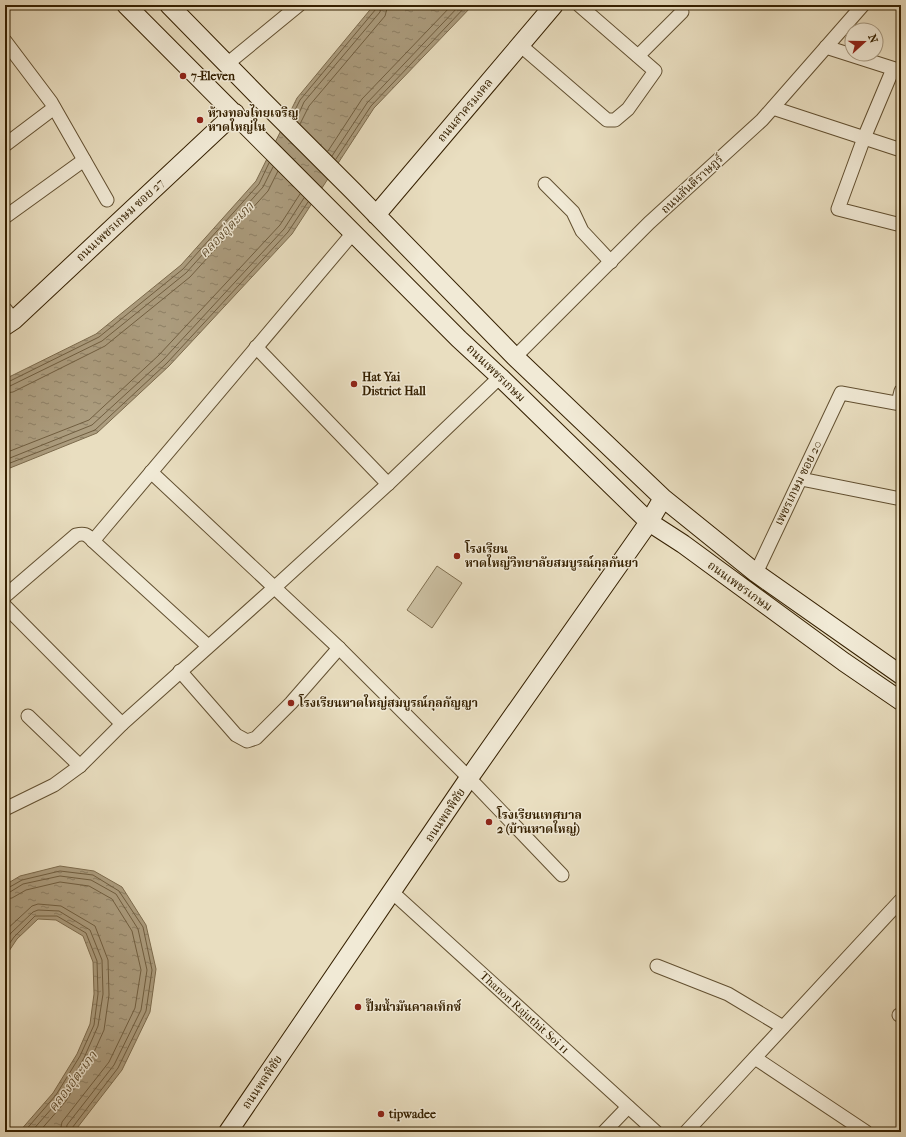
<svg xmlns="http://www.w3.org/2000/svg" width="906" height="1137" font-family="'IM FELL French Canon','Noto Serif Thai',serif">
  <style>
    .pitch { fill: #cabea0; stroke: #806f50 }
    .water { fill: url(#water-ripples); stroke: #7c6b4d }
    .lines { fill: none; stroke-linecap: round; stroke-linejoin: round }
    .shore { stroke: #705e40; stroke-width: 1 }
    .street-casing { stroke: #625031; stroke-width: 15 }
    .secondary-casing { stroke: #352001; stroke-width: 20 }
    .street { stroke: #f1ead6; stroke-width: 13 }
    .secondary { stroke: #f1ead6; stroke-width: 18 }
    .poi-dot { fill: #8f2418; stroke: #f1ead6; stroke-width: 1.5 }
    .labels { text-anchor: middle; stroke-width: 3; stroke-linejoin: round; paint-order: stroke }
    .poi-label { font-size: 12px; font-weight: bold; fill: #352001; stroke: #f1ead6; text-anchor: start }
    .street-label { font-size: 12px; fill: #352001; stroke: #f1ead6 }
    .water-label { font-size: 13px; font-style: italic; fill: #5f4c2d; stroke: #f1ead6 }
  </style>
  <defs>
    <pattern id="water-ripples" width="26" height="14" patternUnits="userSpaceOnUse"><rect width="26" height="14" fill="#ac9d7f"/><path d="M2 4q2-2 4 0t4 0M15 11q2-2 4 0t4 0" fill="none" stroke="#8d8066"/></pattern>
  </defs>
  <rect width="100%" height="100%" fill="#e9dec0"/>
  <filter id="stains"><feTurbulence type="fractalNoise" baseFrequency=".005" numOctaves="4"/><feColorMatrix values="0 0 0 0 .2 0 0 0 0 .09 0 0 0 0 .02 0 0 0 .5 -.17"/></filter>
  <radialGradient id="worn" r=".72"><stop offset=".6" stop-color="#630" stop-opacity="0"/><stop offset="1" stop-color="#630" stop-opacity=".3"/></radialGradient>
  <path class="pitch" d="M 437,566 L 462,583 L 432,628 L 407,610 Z"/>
  <path class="water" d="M 374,5 L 473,5 L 374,108 L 292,234 L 169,366 L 97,433 L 5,470 L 5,379 L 96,334 L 181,265 L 256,181 L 297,98 Z
    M 60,866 L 94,871 L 122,887 L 146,925 L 156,969 L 150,1012 L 122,1070 L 74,1132 L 19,1132 L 53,1093 L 77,1054 L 90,1024 L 94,994 L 93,962 L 83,936 L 56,920 L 38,919 L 17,939 L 5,957 L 5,885 L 20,876 Z"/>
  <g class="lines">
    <path class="shore" d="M 292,116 L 300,100 L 376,9 L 377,5
      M 296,120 L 304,102 L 380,12 L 382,5
      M 300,124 L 309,106 L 385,16 L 388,5
      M 328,151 L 362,99 L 452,5
      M 332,156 L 367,103 L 460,5
      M 336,159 L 371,106 L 467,5
      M 5,382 L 8,382 L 99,337 L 183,269 L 259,184 L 269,163
      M 5,387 L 10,386 L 102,341 L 186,273 L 263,187 L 273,167
      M 5,393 L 13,392 L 105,346 L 190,277 L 268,191 L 278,171
      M 5,453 L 89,420 L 159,355 L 280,225 L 300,194
      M 5,460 L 92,425 L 163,360 L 284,229 L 304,198
      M 5,465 L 95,430 L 167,363 L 288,232 L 308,202
      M 5,888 L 8,888 L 22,880 L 60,871 L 93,875 L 119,891 L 143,927 L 152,970 L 146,1011 L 118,1068 L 72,1128 L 71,1132
      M 5,893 L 10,892 L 23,884 L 60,876 L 91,880 L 116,894 L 138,929 L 147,970 L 141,1010 L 114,1065 L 67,1125 L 66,1132
      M 5,899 L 12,898 L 26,890 L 60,882 L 89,886 L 112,899 L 132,931 L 141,970 L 135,1008 L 109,1062 L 62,1122 L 60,1132
      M 5,931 L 32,906 L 38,904 L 61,906 L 95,926 L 108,960 L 109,995 L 104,1030 L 90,1061 L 66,1101 L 39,1132
      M 5,941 L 11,933 L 33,912 L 38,910 L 59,911 L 90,930 L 102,960 L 103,994 L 98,1026 L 84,1058 L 61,1098 L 31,1132
      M 5,950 L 14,937 L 35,916 L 57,916 L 86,933 L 97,961 L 98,994 L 94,1025 L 80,1056 L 56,1095 L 24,1132"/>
    <g class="street-casing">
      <g id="street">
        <path d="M 5,41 L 51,102 L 107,200"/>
        <path d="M 520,45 L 607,120 L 615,120 L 628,109 L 655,71 L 579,5"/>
        <path d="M 826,47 L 901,71"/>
        <path d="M 638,56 L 682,12"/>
        <path d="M 227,64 L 299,5"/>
        <path d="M 893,69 L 864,138 L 838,209 L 901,225"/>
        <path d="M 773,108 L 901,150"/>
        <path d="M 5,145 L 54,108"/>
        <path d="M 545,184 L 573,212 L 582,231 L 611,262"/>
        <path d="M 5,217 L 84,160"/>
        <path d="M 5,309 L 14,320"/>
        <path d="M 256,347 L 388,484"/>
        <path d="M 515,357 L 649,223 L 762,120 L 863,5"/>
        <path d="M 898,403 L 901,391"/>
        <path d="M 151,472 L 339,648 L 469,778 L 562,875"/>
        <path d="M 801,479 L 901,499"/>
        <path d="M 756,573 L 841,393 L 901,404"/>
        <path d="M 5,596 L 76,535 C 84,533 87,534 93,541"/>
        <path d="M 5,606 L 122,724"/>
        <path d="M 208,646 L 93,541 L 353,233"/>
        <path d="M 180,671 L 236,735 L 247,741 L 256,738 L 291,703 L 339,648"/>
        <path d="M 28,716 L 80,766"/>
        <path d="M 5,809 L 54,785 L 80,766 L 122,724 L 274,588 L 388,484 L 500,377"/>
        <path id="s1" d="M 392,892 L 656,1132"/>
        <path d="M 657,966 L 728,994 L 783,1027"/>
        <path d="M 899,1015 L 901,1015"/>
        <path d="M 755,1058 L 866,1132"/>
        <path d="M 604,1132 L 628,1107"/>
        <path d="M 686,1132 L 901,900"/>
      </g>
    </g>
    <g class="secondary-casing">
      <path id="secondary" d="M 126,5 L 459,339 L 500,377 L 649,522 L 683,544 L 844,662 L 901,701
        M 169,5 L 262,100 L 353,191 L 515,357 L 663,498 L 756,573 L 901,675
        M 376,215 L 554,5
        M 5,326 L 14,320 L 235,113
        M 228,1132 L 469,778 L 649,522 L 663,498"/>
    </g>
    <use href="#street" class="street"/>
    <use href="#secondary" class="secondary"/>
  </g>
  <g class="poi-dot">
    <circle cx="183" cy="76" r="4"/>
    <circle cx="200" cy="120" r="4"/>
    <circle cx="354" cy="384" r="4"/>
    <circle cx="457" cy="556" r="4"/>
    <circle cx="291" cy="703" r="4"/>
    <circle cx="489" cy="822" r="4"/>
    <circle cx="358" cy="1007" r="4"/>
    <circle cx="381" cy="1114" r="4"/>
  </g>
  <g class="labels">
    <g class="poi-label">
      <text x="191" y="80">7-Eleven</text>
      <text x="208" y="117">ห้างทองไทยเจริญ<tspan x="208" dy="14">หาดใหญ่ใน</tspan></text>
      <text x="362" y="381">Hat Yai<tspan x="362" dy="14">District Hall</tspan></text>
      <text x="465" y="553">โรงเรียน<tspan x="465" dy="14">หาดใหญ่วิทยาลัยสมบูรณ์กุลกันยา</tspan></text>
      <text x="299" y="707">โรงเรียนหาดใหญ่สมบูรณ์กุลกัญญา</text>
      <text x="497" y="819">โรงเรียนเทศบาล<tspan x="497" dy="14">2 (บ้านหาดใหญ่)</tspan></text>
      <text x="366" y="1011">ปั๊มน้ำมันคาลเท็กซ์</text>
      <text x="389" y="1118">tipwadee</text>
    </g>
    <g class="street-label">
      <text transform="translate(465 110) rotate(-50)" y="4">ถนนสาครมงคล</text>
      <text transform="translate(692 184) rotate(-43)" y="4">ถนนสันติราษฎร์</text>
      <text transform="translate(120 220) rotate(-43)" y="4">ถนนเพชรเกษม ซอย 27</text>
      <text transform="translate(496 373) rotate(44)" y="4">ถนนเพชรเกษม</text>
      <text transform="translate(798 483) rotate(-64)" y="4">เพชรเกษม ซอย 20</text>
      <text transform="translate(740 586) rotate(36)" y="4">ถนนเพชรเกษม</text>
      <text transform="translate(445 815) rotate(-56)" y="4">ถนนพลพิชัย</text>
      <text dy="4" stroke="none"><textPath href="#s1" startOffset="179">Thanon Rajuthit Soi 11</textPath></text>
      <text transform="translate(262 1082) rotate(-56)" y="4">ถนนพลพิชัย</text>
    </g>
    <g class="water-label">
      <text transform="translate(226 229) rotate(-46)" y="5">คลองอุ่ตะเภา</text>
      <text transform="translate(72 1081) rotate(-53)" y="5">คลองอุ่ตะเภา</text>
    </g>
  </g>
  <rect width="906" height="1137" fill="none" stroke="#e9dec0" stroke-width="20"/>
  <rect x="6" y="6" width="894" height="1125" fill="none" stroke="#352001" stroke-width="2"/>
  <rect x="10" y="10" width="886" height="1117" fill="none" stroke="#352001"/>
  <g transform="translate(864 42) rotate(69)"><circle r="19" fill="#f1ead6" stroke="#a69981"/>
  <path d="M0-3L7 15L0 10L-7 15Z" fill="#8f2418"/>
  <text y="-6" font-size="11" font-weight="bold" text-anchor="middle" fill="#352001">N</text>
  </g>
  <rect width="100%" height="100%" filter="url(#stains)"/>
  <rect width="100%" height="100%" fill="url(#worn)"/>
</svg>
